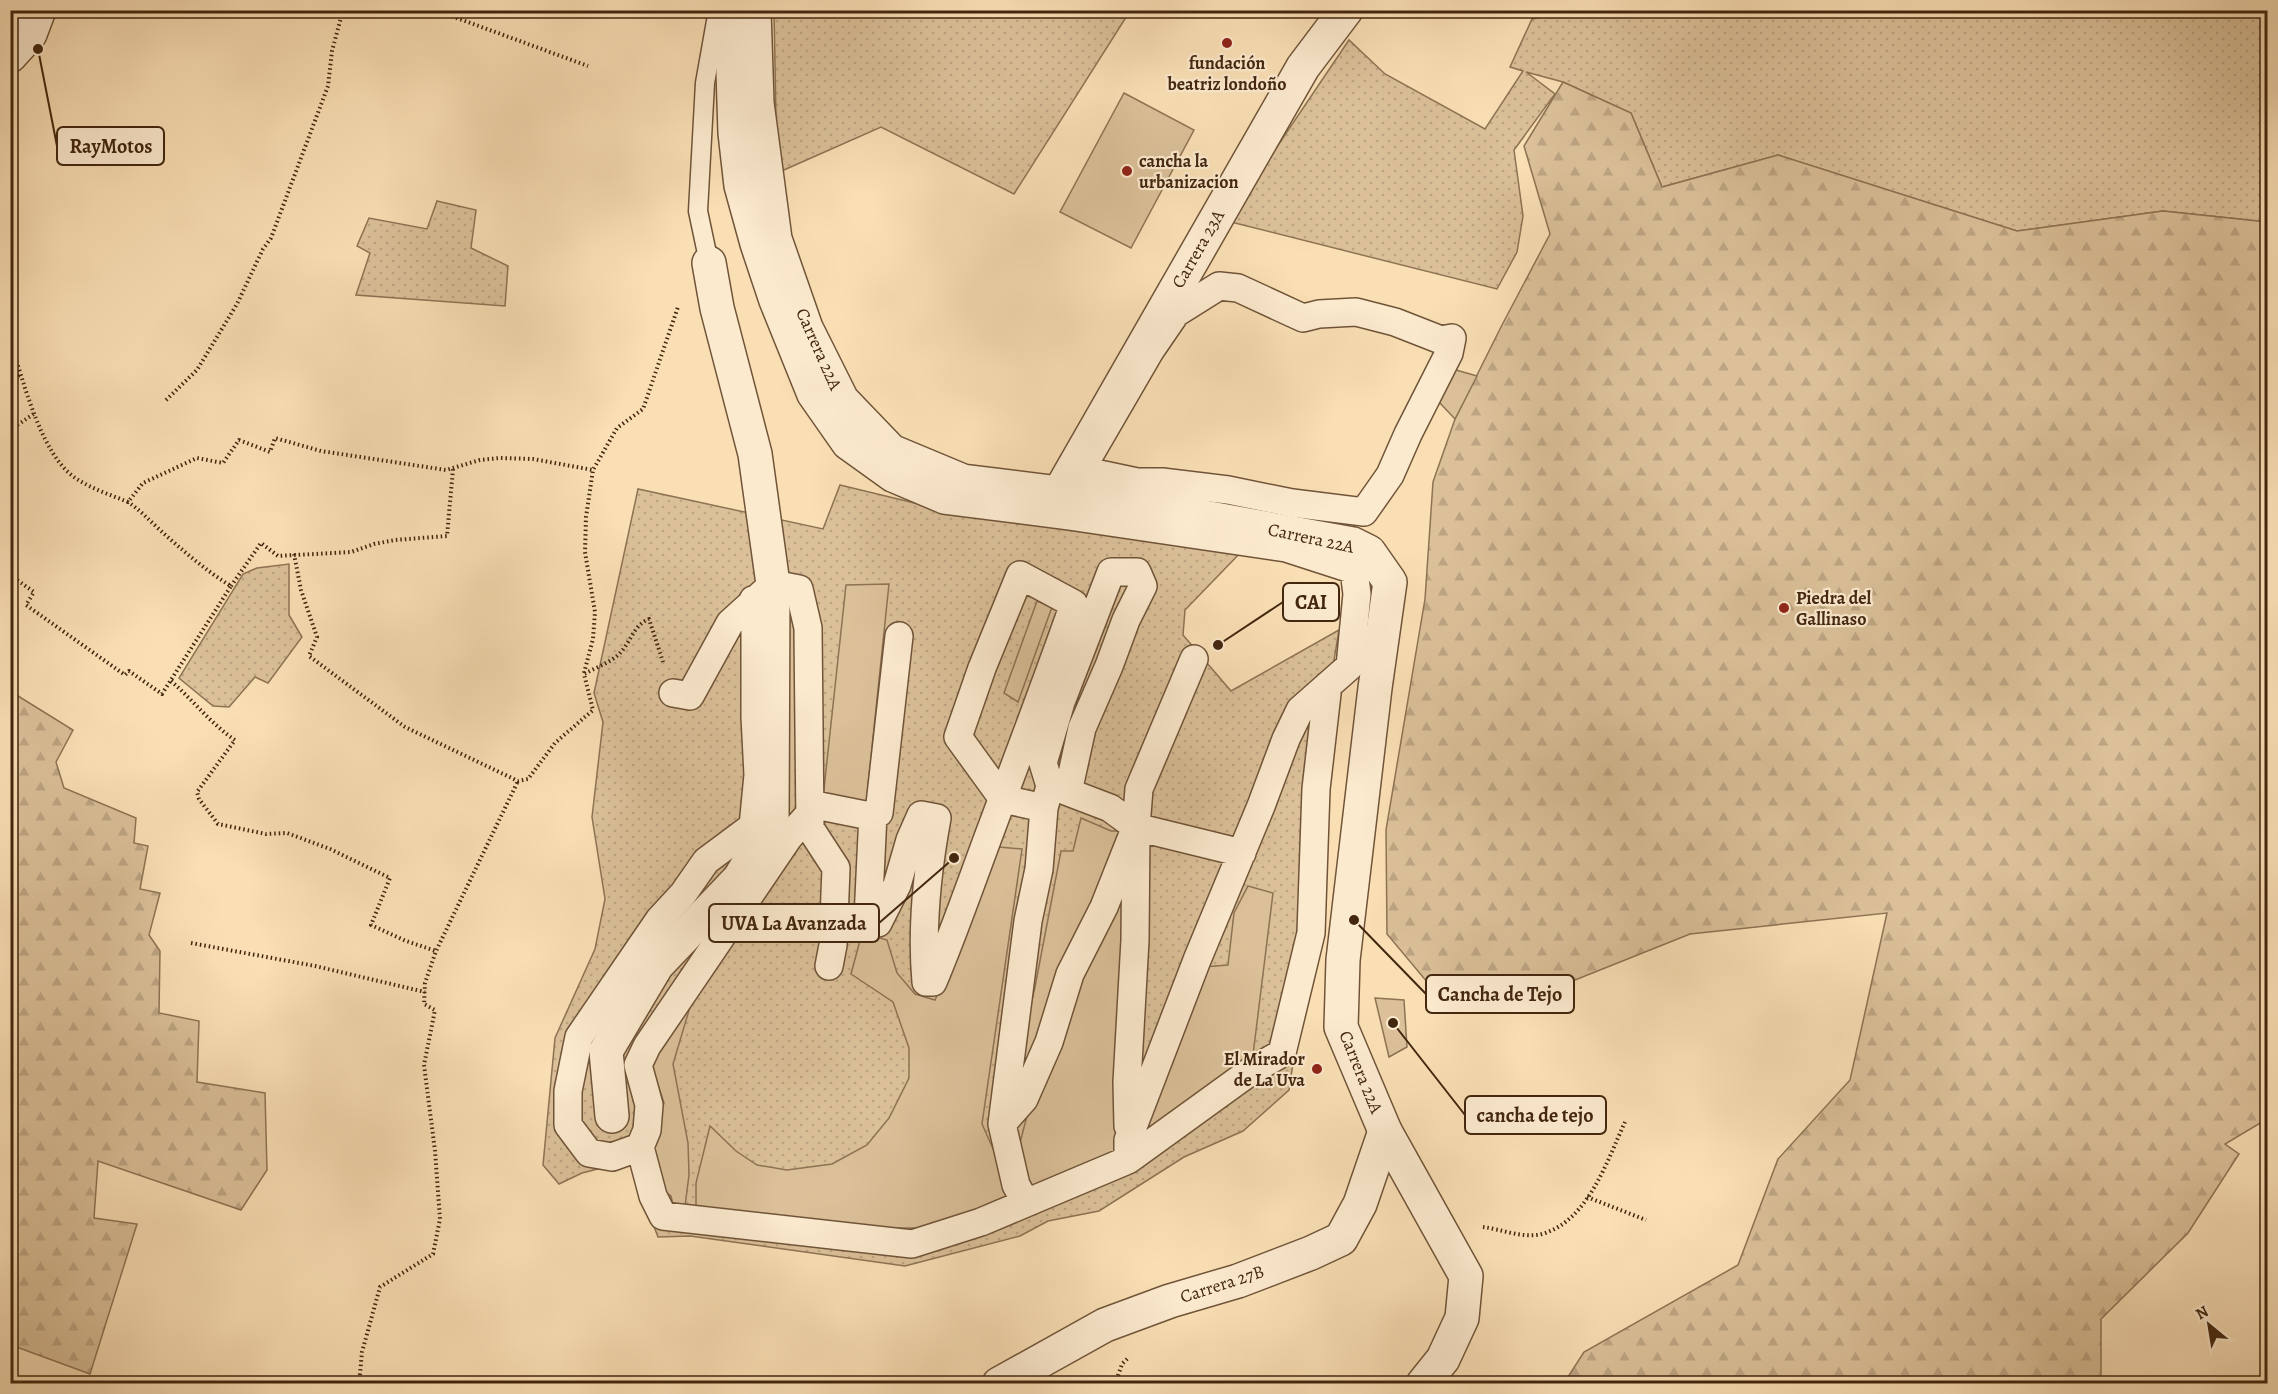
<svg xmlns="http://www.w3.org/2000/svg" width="2278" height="1394" font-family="Alegreya,serif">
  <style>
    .grass { fill: url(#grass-dots); stroke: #8e7354; stroke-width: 1.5 }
    .forest { fill: url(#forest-firs); stroke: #8e7354; stroke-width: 1.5 }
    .garden { fill: #dbc099; stroke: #8e7354; stroke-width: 1.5 }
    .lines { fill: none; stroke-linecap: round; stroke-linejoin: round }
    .service-casing { stroke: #705438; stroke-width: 21 }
    .pedestrian-casing { stroke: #705438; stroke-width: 30 }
    .minor-casing { stroke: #705438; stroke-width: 36 }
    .tertiary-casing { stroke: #705438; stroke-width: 36 }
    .path { stroke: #42260e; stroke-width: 4; stroke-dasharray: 1.5 3; stroke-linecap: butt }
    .service { stroke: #fceacf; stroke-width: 18 }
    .pedestrian { stroke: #fceacf; stroke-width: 27 }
    .minor { stroke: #fceacf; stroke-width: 33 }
    .tertiary { stroke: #fceacf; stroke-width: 33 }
    .poi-dot { fill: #8f2418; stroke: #fceacf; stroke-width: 2 }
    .labels { text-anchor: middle; stroke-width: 4.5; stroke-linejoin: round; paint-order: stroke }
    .poi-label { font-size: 18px; font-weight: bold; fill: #42260e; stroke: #fceacf; text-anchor: start }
    .street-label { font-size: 18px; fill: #42260e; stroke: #fceacf }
    .leader { fill: none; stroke: #42260e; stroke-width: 2 }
    .callout-dot { fill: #42260e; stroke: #fceacf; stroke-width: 2 }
    .callout { fill: #fceacf; stroke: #42260e; stroke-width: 2 }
    .callout-label { font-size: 20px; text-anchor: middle; font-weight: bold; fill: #42260e }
  </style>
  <defs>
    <pattern id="grass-dots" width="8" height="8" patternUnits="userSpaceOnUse" patternTransform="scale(1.5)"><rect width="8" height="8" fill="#dbc099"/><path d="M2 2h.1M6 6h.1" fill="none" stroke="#bda583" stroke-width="1.8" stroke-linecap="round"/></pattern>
    <pattern id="forest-firs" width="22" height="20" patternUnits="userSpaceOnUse" patternTransform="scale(1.5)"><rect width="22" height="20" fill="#dbc099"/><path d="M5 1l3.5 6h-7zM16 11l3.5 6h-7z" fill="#bda583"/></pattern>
  </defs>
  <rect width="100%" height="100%" fill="#fadfb5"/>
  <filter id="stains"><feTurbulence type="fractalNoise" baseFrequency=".00333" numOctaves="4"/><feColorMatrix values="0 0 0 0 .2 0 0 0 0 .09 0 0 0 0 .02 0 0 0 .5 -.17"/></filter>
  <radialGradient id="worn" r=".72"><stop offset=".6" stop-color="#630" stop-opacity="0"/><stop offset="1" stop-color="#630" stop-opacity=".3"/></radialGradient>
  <path class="grass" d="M 774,11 L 1130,11 L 1014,194 L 881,127 L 777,173 Z
    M 1577,11 L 2267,11 L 2267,222 L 2163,211 L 2017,231 L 1778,155 L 1662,187 L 1631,113 L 1563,82 L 1526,72 L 1555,94 L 1514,150 L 1523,216 L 1517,252 L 1497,289 L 1227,221 L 1349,40 L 1385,74 L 1485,129 L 1523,71 L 1510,67 L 1532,19 Z
    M 437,201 L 476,210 L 471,248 L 508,266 L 505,306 L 356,295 L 370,253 L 357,246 L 369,218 L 427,229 Z
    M 840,485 L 927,506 L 1244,549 L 1185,610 L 1183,635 L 1231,691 L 1339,630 L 1323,726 L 1297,1037 L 1289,1090 L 1243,1131 L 1184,1157 L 1099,1211 L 1048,1221 L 1020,1236 L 905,1266 L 690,1236 L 658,1237 L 629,1161 L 582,1173 L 559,1184 L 543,1165 L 555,1038 L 595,949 L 605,899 L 592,817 L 603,722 L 594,693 L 638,489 L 823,529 Z
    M 289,564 L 289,615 L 302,637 L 268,683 L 255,677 L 229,707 L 213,706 L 179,678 L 243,574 L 257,568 Z"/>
  <path class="forest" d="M 1563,82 L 1631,113 L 1662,187 L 1778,155 L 2017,231 L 2163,211 L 2267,222 L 2267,1119 L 2225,1144 L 2239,1154 L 2188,1233 L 2101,1319 L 2101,1383 L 1564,1383 L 1584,1352 L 1738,1265 L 1778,1159 L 1850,1080 L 1887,913 L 1690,934 L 1570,982 L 1453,1013 L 1387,934 L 1386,830 L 1425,599 L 1433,482 L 1455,419 L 1502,325 L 1550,234 L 1524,146 Z
    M 10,691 L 73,730 L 56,762 L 64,788 L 136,818 L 134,843 L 148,846 L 140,889 L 160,893 L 149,935 L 160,951 L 159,1013 L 199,1021 L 197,1082 L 265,1093 L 267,1170 L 241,1210 L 98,1161 L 94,1218 L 137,1224 L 90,1374 L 11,1345 Z"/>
  <path class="garden" d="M 1124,93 L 1194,130 L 1131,248 L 1060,212 Z
    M 1449,368 L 1477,376 L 1455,419 L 1439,402 Z
    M 889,584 L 866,805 L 823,798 L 846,585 Z
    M 1037,601 L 1052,607 L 1018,702 L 1004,693 Z
    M 1081,818 L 1111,831 L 1119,831 L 1025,1073 L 1016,1070 L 1035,987 L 1061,851 L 1073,851 Z
    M 999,847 L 1022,849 L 982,1124 L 1014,1196 L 932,1228 L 864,1228 L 696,1206 L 696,1183 L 710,1126 L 736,1151 L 757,1165 L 787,1170 L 832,1164 L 867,1145 L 889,1118 L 909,1078 L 909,1048 L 893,1002 L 851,974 L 862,933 L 887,940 L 897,973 L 915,994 L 935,1000 Z
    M 1136,864 L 1116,1160 L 1029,1193 L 1016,1158 L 1027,1116 L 1076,992 Z
    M 1248,886 L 1273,893 L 1251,1071 L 1128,1160 L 1203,967 L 1228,965 L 1234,913 Z
    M 1375,998 L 1404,1000 L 1407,1047 L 1389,1057 Z
    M 690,1007 L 673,1064 L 688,1143 L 689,1175 L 685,1206 L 673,1205 L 671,1196 L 658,1187 L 649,1147 L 664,1103 L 649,1058 Z"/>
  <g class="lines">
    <g class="service-casing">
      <path id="service" d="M 709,263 L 698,211 L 705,83 L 718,10"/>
    </g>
    <g class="pedestrian-casing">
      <path id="pedestrian" d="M 728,10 L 732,133 L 738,186 L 754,244 L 773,301 L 811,395 L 846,445 L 892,478 L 944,500 L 1070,516 L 1286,548 L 1354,570 L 1357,594 L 1350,666 L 1300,710 L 1286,739 L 1261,806 L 1197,960 L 1128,1140 L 1128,1160 L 1026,1203 L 1016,1185 L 1002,1124 L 1028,921 L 1039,869 L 1044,808 L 1003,799 L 958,737 L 982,668 L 1020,575 L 1074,604 C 1048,678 1020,751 993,824 C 973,877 955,930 933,982 L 926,982 C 921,927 927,872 937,818 L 921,815 L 910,840 L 897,885 L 878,923 L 868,918 L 873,814
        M 1219,286 L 1238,288 L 1303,318 L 1319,314 L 1356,312 L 1395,322 L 1441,340 L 1452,338 L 1449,353 L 1408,434 L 1390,475 L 1364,512 L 1292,503 L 1228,490 L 1162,482 L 1137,482 L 1085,471 L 1089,456 L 1150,351 L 1176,313 Z
        M 673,693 L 690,696 L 730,623 L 773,584 L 799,589 L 808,628 L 810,828 L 836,868 L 833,945 L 829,966
        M 810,804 L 865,815 L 879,813 L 899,636
        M 1044,808 L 1050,786 L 1043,763 L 1061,702 L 1111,572 L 1137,572 L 1143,586 L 1126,620 L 1109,666 L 1082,728 L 1068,792 L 1110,808 L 1136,827 L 1242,853
        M 811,812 L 789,837 L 647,1046 L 638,1065 L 649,1105 L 647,1130 L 640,1147 L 653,1196 L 663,1216 L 912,1244 L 981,1222 L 1026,1203
        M 1002,1124 L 1024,1099 L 1049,1042 L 1070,974 L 1104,907 L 1131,839
        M 1128,1126 L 1127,1082 L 1135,940 L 1136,827 L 1139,789 L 1194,659
        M 640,1147 L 612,1157 L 589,1153 L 568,1125 L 568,1091 L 579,1037 L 659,920 L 683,894 L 706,861 L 753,826 L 758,775 L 755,717 L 755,618 L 753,600
        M 1128,1160 L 1251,1071 L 1282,1053 L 1311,933 L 1316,789 L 1328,685"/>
    </g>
    <g class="minor-casing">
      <path id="minor" d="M 1059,493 L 1303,67 L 1346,10
        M 612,1116 L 606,1051 L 657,965 L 739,879 L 772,825 L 773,584 L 755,454 L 717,308 L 709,263
        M 999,1384 L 1105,1325 L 1170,1301 L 1238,1281 L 1311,1253 L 1341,1239 L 1360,1204 L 1385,1131"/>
    </g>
    <g class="tertiary-casing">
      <path id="tertiary" d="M 754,10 L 757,103 L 775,239 L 806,328 L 842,400 L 891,451 L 963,481 L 1099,498 L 1353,544 L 1369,552 L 1390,582 L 1375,688 L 1343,960 L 1341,1027 L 1385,1131 L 1466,1276 L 1462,1318 L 1443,1359 L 1423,1384
        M 10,56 L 30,34 L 39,10"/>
    </g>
    <path class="path" d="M 435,10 L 588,66
      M 10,340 C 23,379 41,457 77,479 C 92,489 111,495 128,502 L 143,483 L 197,458 L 223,463 L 239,440 L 270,452 L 275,438 L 321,451 L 446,470 L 480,460 L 500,458 L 533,459 L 593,470 L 617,428 L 643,409 L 678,307
      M 10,380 L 22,374
      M 166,400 L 197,370 L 237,304 L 263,249 L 271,238 L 328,86 L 332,51 L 343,10
      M 10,430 L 35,413
      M 294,554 L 301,590 L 317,637 L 309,656 L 405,727 L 518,781 L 528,779 L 555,743 L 593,710 L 584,674 C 595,668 609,663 618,655 C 631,643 633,625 649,619 L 663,662
      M 10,575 L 34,592 L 26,605 L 125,675 L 129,671 L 162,694 L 231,586 C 206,571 181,549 160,530 C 149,520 140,510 128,502
      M 231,586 L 261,543 L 278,556 L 351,552 L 374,544 L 395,540 L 447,536 L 453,469
      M 584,673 L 593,639 L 595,612 L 585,552 L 586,517 L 593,470
      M 171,681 C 193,700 212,725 235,740 L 197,792 L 199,799 L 218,824 L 266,834 L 287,833 L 330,849 L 390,878 L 371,925 L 406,941 L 436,951
      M 191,943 L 315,966 L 425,992
      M 1587,1197 L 1646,1220
      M 1483,1227 C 1501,1229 1523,1239 1542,1234 C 1588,1221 1607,1161 1625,1122
      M 359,1384 L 362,1352 L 380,1287 L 433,1254 L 440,1219 L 435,1151 L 424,1065 L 435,1010 L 424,1004 L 425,983 L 436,951 L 518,781
      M 1115,1384 L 1122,1364 L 1128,1358"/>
    <use href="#service" class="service"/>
    <use href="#pedestrian" class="pedestrian"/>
    <use href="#minor" class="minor"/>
    <use href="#tertiary" class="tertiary"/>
  </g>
  <g class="poi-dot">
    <circle cx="1227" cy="43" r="6"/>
    <circle cx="1127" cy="171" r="6"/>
    <circle cx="1784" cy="608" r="6"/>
    <circle cx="1317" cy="1069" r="6"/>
  </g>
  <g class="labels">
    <g class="poi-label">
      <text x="1227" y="69" text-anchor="middle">fundación<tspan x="1227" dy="21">beatriz londoño</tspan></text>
      <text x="1139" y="167">cancha la<tspan x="1139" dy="21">urbanizacion</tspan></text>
      <text x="1796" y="604">Piedra del<tspan x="1796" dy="21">Gallinaso</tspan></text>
      <text x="1305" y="1065" text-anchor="end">El Mirador<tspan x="1305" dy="21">de La Uva</tspan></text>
    </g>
    <g class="street-label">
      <text transform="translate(1198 249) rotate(-60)" y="6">Carrera 23A</text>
      <text transform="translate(819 349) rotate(66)" y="6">Carrera 22A</text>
      <text transform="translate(1311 538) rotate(12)" y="6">Carrera 22A</text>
      <text transform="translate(1361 1072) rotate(68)" y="6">Carrera 22A</text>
      <text transform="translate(1222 1284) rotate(-18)" y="6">Carrera 27B</text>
    </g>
  </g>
  <path class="leader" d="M38 49L57 146M1218 645L1283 602M954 858L879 923M1354 920L1426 994M1393 1023L1465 1115"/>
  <g class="callout-dot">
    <circle cx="38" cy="49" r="6"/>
    <circle cx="1218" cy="645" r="6"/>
    <circle cx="954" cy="858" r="6"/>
    <circle cx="1354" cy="920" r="6"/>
    <circle cx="1393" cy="1023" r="6"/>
  </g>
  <g class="callout">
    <rect x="57" y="127" width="107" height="38" rx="6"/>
    <rect x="1283" y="583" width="56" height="38" rx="6"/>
    <rect x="709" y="904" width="170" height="38" rx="6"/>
    <rect x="1426" y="975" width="148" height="38" rx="6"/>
    <rect x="1465" y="1096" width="141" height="38" rx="6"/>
  </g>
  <g class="callout-label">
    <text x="111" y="153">RayMotos</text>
    <text x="1311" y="609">CAI</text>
    <text x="794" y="930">UVA La Avanzada</text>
    <text x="1500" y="1001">Cancha de Tejo</text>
    <text x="1535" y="1122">cancha de tejo</text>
  </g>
  <rect width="2278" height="1394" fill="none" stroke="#fadfb5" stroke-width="36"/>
  <rect x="12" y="12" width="2254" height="1370" fill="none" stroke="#42260e" stroke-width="3"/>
  <rect x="18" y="18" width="2242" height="1358" fill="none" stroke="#42260e" stroke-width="1.5"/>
  <g transform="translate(2209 1325) rotate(330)" stroke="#fceacf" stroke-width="4.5" paint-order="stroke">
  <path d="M0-4.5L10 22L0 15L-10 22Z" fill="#42260e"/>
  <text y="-9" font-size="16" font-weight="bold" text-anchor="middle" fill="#42260e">N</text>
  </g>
  <rect width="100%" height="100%" filter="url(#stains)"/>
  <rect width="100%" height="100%" fill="url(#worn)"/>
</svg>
